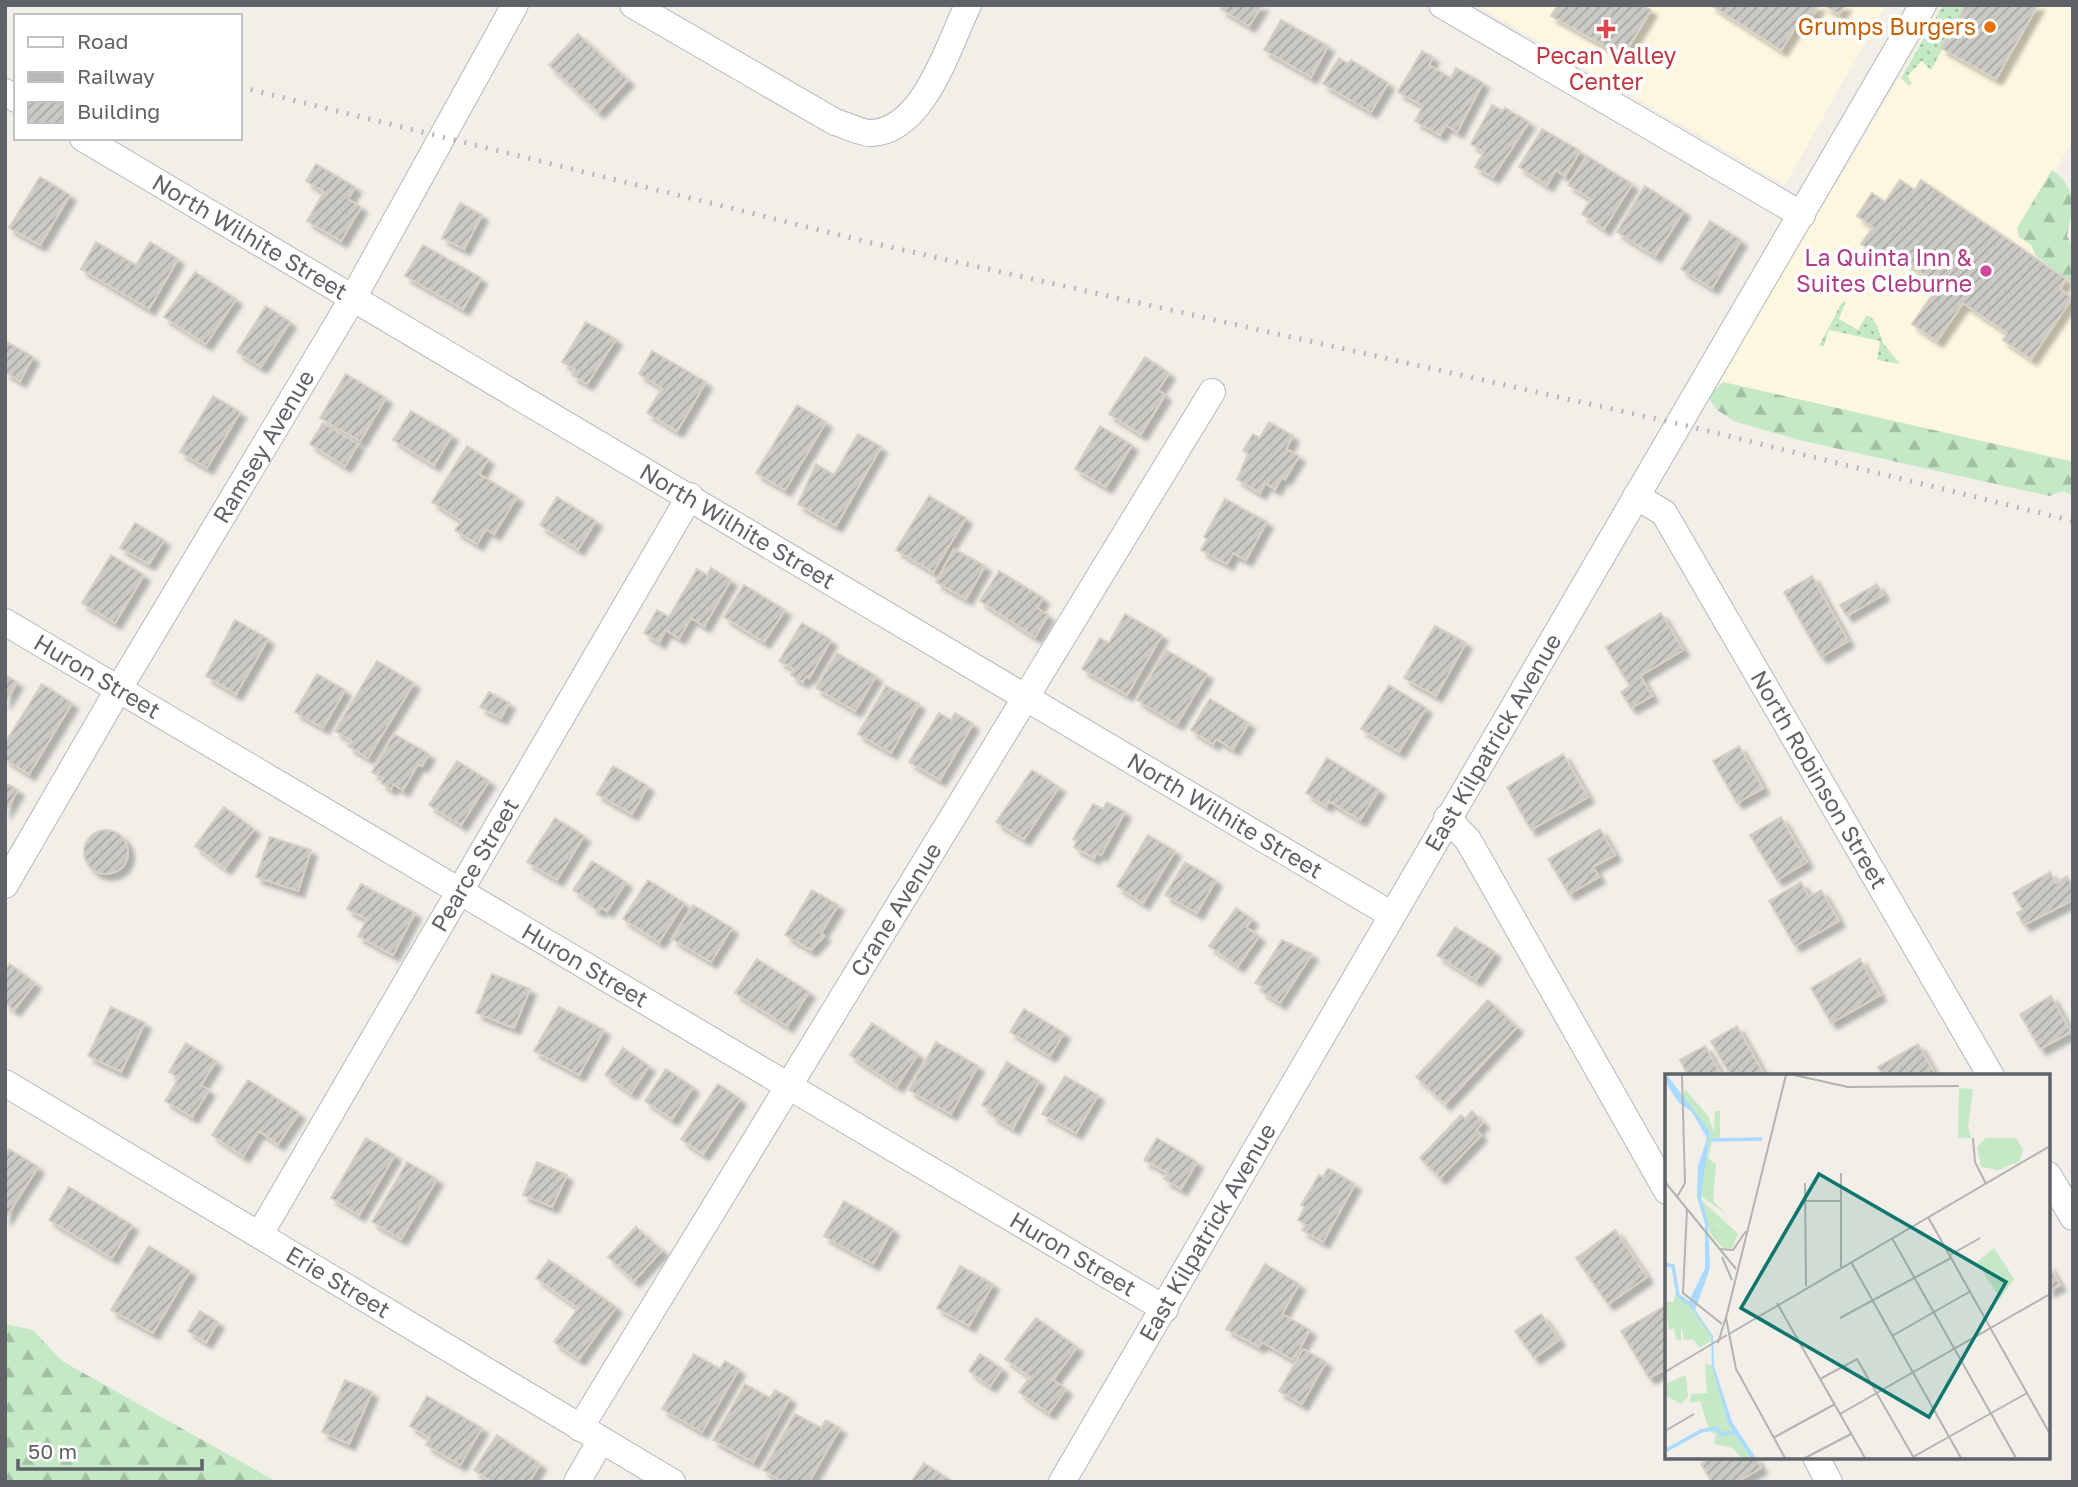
<svg xmlns="http://www.w3.org/2000/svg" width="2078" height="1487" font-family="'Golos Text',sans-serif">
  <style>
    .commercial { fill: #fef7e0 }
    .grass { fill: url(#grass-dots) }
    .forest { fill: url(#forest-firs) }
    .building { fill: url(#building-hatch); stroke: #d6d1c6; stroke-width: 2; filter: url(#shadow) }
    .lines { fill: none; stroke-linecap: round; stroke-linejoin: round }
    .minor-casing { stroke: #b5b8bc; stroke-width: 28 }
    .minor { stroke: #fff; stroke-width: 26 }
    .rail { stroke: #b6b7b8; stroke-width: 5; stroke-dasharray: 2 9; stroke-linecap: butt }
    .food-dot { fill: #e8710a; stroke: #fff; stroke-width: 2.5 }
    .health-dot { fill: #e0444e; stroke: #fff; stroke-width: 2.5 }
    .hotel-dot { fill: #d1479c; stroke: #fff; stroke-width: 2.5 }
    .labels { text-anchor: middle; stroke-width: 7; stroke-linejoin: round; paint-order: stroke }
    .food-label { font-size: 23px; fill: #c56008; stroke: #fff; text-anchor: end }
    .health-label { font-size: 23px; fill: #be3a42; stroke: #fff }
    .street-label { font-size: 23px; fill: #5f6368; stroke: #fff }
    .hotel-label { font-size: 23px; fill: #b23c85; stroke: #fff; text-anchor: end }
    .inset-river { fill: none; stroke: #aadaff; stroke-width: 3.5 }
    .inset-road { fill: none; stroke: #b3b3b1; stroke-width: 2 }
    .view { fill: #0f766e; fill-opacity: 0.15; stroke: #0f766e; stroke-width: 3.5 }
    .inset-edge { fill: none; stroke: #5f6368; stroke-width: 3.5 }
  </style>
  <defs>
    <pattern id="grass-dots" width="8" height="8" patternUnits="userSpaceOnUse" patternTransform="scale(1.75)"><rect width="8" height="8" fill="#c5e8c5"/><path d="M2 2h.1M6 6h.1" fill="none" stroke="#a3c0a4" stroke-width="1.8" stroke-linecap="round"/></pattern>
    <pattern id="forest-firs" width="22" height="20" patternUnits="userSpaceOnUse" patternTransform="scale(1.75)"><rect width="22" height="20" fill="#c5e8c5"/><path d="M5 1l3.5 6h-7zM16 11l3.5 6h-7z" fill="#a3c0a4"/></pattern>
    <pattern id="building-hatch" width="6" height="6" patternUnits="userSpaceOnUse" patternTransform="scale(1.75)"><rect width="6" height="6" fill="#cccac5"/><path d="M-1 1l2-2M0 6l6-6M5 7l2-2" fill="none" stroke="#a9a8a4"/></pattern>
    <filter id="shadow"><feDropShadow dx="6" dy="6" stdDeviation="2" flood-color="#0004"/></filter>
  </defs>
  <rect width="100%" height="100%" fill="#f1efe8"/>
  <path class="commercial" d="M 1477,5 L 1886,5 L 1785,185 Z
    M 1943,5 L 2073,5 L 2073,140 L 2022,227 L 2073,265 L 2073,461 L 1718,381 Z"/>
  <path class="grass" d="M 1943,5 L 1966,5 L 1931,70 L 1922,61 L 1907,76 L 1912,83 L 1909,86 L 1901,78 Z
    M 1846,300 L 1839,319 L 1858,330 L 1866,316 L 1870,316 L 1877,325 L 1883,343 L 1900,364 L 1877,360 L 1880,341 L 1829,330 L 1824,346 L 1819,346 L 1841,304 Z"/>
  <path class="forest" d="M 2052,170 C 2078,188 2073,207 2067,236 L 2073,246 L 2073,283 L 2036,256 L 2031,245 L 2019,237 L 2017,228 Z
    M 1723,382 L 2073,462 L 2073,495 L 2062,491 L 2050,496 L 1799,440 L 1734,421 L 1717,410 L 1708,397 Z
    M 5,1324 L 33,1330 L 62,1361 L 277,1482 L 5,1482 Z"/>
  <path class="building" d="M 1224,5 L 1262,5 L 1249,26 L 1221,9 Z
    M 1558,5 L 1642,5 L 1651,10 L 1623,56 L 1551,16 Z
    M 1711,5 L 1819,5 L 1811,18 L 1804,14 L 1781,50 Z
    M 1824,5 L 1845,5 L 1839,14 Z
    M 1966,5 L 2038,5 L 1996,79 L 1941,48 Z
    M 1281,20 L 1328,46 L 1311,77 L 1264,50 Z
    M 578,34 L 628,80 L 598,112 L 549,65 Z
    M 1422,51 L 1433,57 L 1429,65 L 1451,78 L 1456,68 L 1483,83 L 1457,132 L 1446,125 L 1440,135 L 1415,121 L 1423,106 L 1398,92 Z
    M 1339,58 L 1348,64 L 1351,60 L 1388,83 L 1371,112 L 1323,84 Z
    M 1492,105 L 1503,111 L 1505,108 L 1529,122 L 1493,177 L 1475,167 L 1484,152 L 1471,144 Z
    M 1542,129 L 1580,151 L 1565,176 L 1556,170 L 1547,185 L 1519,167 Z
    M 1587,156 L 1632,184 L 1604,229 L 1582,214 L 1591,199 L 1568,185 Z
    M 316,164 L 355,187 L 348,199 L 361,207 L 341,241 L 307,221 L 324,192 L 306,181 Z
    M 40,177 L 70,195 L 40,245 L 9,228 Z
    M 1900,180 L 1915,190 L 1921,180 L 2066,279 L 2060,289 L 2072,298 L 2031,359 L 2003,340 L 2007,333 L 1963,303 L 1937,341 L 1912,324 L 1939,285 L 1894,254 L 1888,262 L 1861,244 L 1873,227 L 1857,216 L 1872,193 L 1885,202 Z
    M 1645,186 L 1684,211 L 1655,256 L 1617,232 Z
    M 460,203 L 482,215 L 464,249 L 442,238 Z
    M 1710,221 L 1741,240 L 1712,288 L 1681,269 Z
    M 96,242 L 136,265 L 150,242 L 178,259 L 149,309 L 81,269 Z
    M 423,245 L 481,278 L 463,309 L 405,276 Z
    M 195,272 L 236,299 L 206,344 L 164,317 Z
    M 266,306 L 290,322 L 261,367 L 237,352 Z
    M 586,322 L 616,339 L 587,384 L 572,375 L 575,369 L 562,362 Z
    M 5,341 L 33,357 L 20,381 L 5,372 Z
    M 652,351 L 706,382 L 677,431 L 647,413 L 662,388 L 639,374 Z
    M 1145,357 L 1169,373 L 1158,390 L 1165,395 L 1141,434 L 1109,414 Z
    M 346,374 L 386,398 L 360,441 L 320,418 Z
    M 213,396 L 240,412 L 207,468 L 180,452 Z
    M 797,405 L 826,422 L 785,490 L 756,473 Z
    M 411,411 L 452,435 L 434,465 L 393,440 Z
    M 1269,422 L 1293,436 L 1286,449 L 1299,456 L 1285,479 L 1282,477 L 1275,489 L 1265,483 L 1260,493 L 1237,479 L 1248,454 L 1243,451 L 1253,434 L 1260,438 Z
    M 323,423 L 358,444 L 345,466 L 310,444 Z
    M 1100,426 L 1132,445 L 1106,487 L 1075,469 Z
    M 858,434 L 881,447 L 836,526 L 798,504 L 816,464 L 834,475 Z
    M 467,446 L 488,459 L 479,474 L 517,497 L 494,534 L 486,529 L 477,544 L 455,530 L 462,521 L 432,502 Z
    M 929,496 L 966,518 L 933,572 L 896,550 Z
    M 557,497 L 596,521 L 578,549 L 540,525 Z
    M 1225,499 L 1267,522 L 1246,560 L 1233,553 L 1227,564 L 1201,550 L 1207,539 L 1204,537 Z
    M 135,523 L 164,540 L 149,564 L 120,548 Z
    M 954,549 L 985,566 L 966,599 L 936,582 Z
    M 111,555 L 144,575 L 115,623 L 82,603 Z
    M 711,568 L 731,580 L 704,626 L 691,618 L 679,638 L 666,630 L 659,642 L 644,633 L 657,610 L 669,617 L 697,569 L 707,575 Z
    M 999,571 L 1043,598 L 1037,608 L 1048,615 L 1035,637 L 980,601 Z
    M 1812,576 L 1848,641 L 1821,657 L 1784,592 Z
    M 1877,584 L 1883,595 L 1847,616 L 1840,605 Z
    M 744,585 L 785,610 L 764,642 L 724,617 Z
    M 1661,613 L 1683,650 L 1640,676 L 1652,696 L 1631,708 L 1621,692 L 1630,686 L 1606,647 Z
    M 1125,614 L 1162,635 L 1127,695 L 1082,669 L 1100,638 L 1109,643 Z
    M 235,620 L 268,639 L 236,694 L 206,676 Z
    M 802,623 L 831,640 L 809,678 L 806,676 L 803,682 L 791,675 L 794,669 L 779,661 Z
    M 1435,626 L 1466,643 L 1436,696 L 1404,678 Z
    M 1166,650 L 1207,674 L 1177,724 L 1137,700 Z
    M 837,653 L 876,676 L 855,711 L 816,688 Z
    M 377,661 L 414,683 L 368,758 L 348,746 L 352,741 L 335,731 Z
    M 317,674 L 345,690 L 323,728 L 295,712 Z
    M 5,675 L 17,682 L 5,702 Z
    M 42,684 L 72,703 L 29,774 L 5,759 L 5,743 Z
    M 1389,685 L 1426,708 L 1399,752 L 1361,729 Z
    M 886,686 L 919,704 L 891,753 L 858,734 Z
    M 489,692 L 509,703 L 501,718 L 480,707 Z
    M 1210,699 L 1249,723 L 1233,749 L 1216,739 L 1213,744 L 1191,730 Z
    M 939,713 L 951,720 L 955,713 L 973,724 L 940,780 L 909,762 Z
    M 394,734 L 429,754 L 422,766 L 418,764 L 403,790 L 393,784 L 391,789 L 381,783 L 383,778 L 372,772 Z
    M 1739,746 L 1763,788 L 1737,803 L 1713,761 Z
    M 1563,754 L 1588,797 L 1531,830 L 1507,787 Z
    M 1327,758 L 1379,790 L 1360,820 L 1329,801 L 1326,806 L 1306,793 Z
    M 457,761 L 489,781 L 461,825 L 429,805 Z
    M 613,766 L 648,786 L 632,814 L 597,794 Z
    M 1032,770 L 1059,787 L 1024,839 L 996,822 Z
    M 5,783 L 18,790 L 5,812 Z
    M 1107,802 L 1125,812 L 1101,855 L 1097,852 L 1094,858 L 1074,847 L 1077,841 L 1073,839 L 1093,804 L 1103,809 Z
    M 224,807 L 254,829 L 225,868 L 195,846 Z
    M 1781,817 L 1807,862 L 1777,880 L 1750,835 Z
    M 555,818 L 584,836 L 557,880 L 527,862 Z
    M 1600,829 L 1615,855 L 1593,867 L 1599,877 L 1569,894 L 1548,859 Z
    M84 852a22 22 0 1 1 44 0a22 22 0 1 1-44 0Z
    M 1148,835 L 1175,851 L 1143,903 L 1117,886 Z
    M 270,837 L 311,850 L 298,891 L 256,877 Z
    M 592,861 L 626,882 L 607,911 L 601,907 L 599,911 L 591,906 L 593,903 L 573,890 Z
    M 1185,862 L 1216,880 L 1197,913 L 1165,895 Z
    M 2050,872 L 2056,883 L 2067,876 L 2073,887 L 2073,900 L 2024,925 L 2017,913 L 2023,910 L 2013,893 Z
    M 648,880 L 684,903 L 659,942 L 623,919 Z
    M 1801,882 L 1809,897 L 1821,890 L 1839,921 L 1795,946 L 1769,901 Z
    M 361,884 L 415,913 L 393,955 L 358,936 L 367,919 L 347,909 Z
    M 812,890 L 838,905 L 821,933 L 824,936 L 811,950 L 785,935 Z
    M 693,905 L 732,928 L 711,962 L 672,939 Z
    M 1236,908 L 1252,919 L 1246,927 L 1259,936 L 1238,966 L 1209,946 Z
    M 1455,927 L 1495,952 L 1476,980 L 1437,955 Z
    M 1282,940 L 1312,954 L 1280,1003 L 1261,991 L 1263,987 L 1255,983 Z
    M 757,959 L 809,992 L 787,1026 L 735,993 Z
    M 1860,959 L 1880,995 L 1831,1023 L 1811,988 Z
    M 10,964 L 35,983 L 14,1010 L 5,1003 L 5,970 Z
    M 492,974 L 530,989 L 514,1028 L 476,1013 Z
    M 2051,996 L 2071,1032 L 2040,1049 L 2020,1014 Z
    M 1488,1000 L 1517,1027 L 1445,1104 L 1416,1077 Z
    M 111,1007 L 145,1023 L 121,1072 L 88,1056 Z
    M 559,1007 L 604,1030 L 579,1075 L 534,1051 Z
    M 1024,1009 L 1064,1033 L 1050,1056 L 1010,1032 Z
    M 872,1023 L 918,1054 L 897,1086 L 850,1055 Z
    M 1737,1026 L 1765,1076 L 1731,1076 L 1711,1041 Z
    M 936,1042 L 978,1066 L 951,1114 L 909,1090 Z
    M 186,1043 L 216,1061 L 201,1085 L 209,1090 L 192,1117 L 165,1101 L 179,1078 L 169,1072 Z
    M 1918,1044 L 1935,1074 L 1883,1076 L 1878,1067 Z
    M 1705,1046 L 1722,1076 L 1688,1076 L 1680,1060 Z
    M 623,1048 L 649,1066 L 631,1093 L 605,1075 Z
    M 1007,1062 L 1039,1081 L 1013,1128 L 991,1115 L 993,1111 L 982,1105 Z
    M 666,1069 L 693,1087 L 672,1119 L 645,1101 Z
    M 1065,1076 L 1098,1095 L 1076,1133 L 1042,1114 Z
    M 248,1080 L 299,1113 L 278,1144 L 259,1131 L 243,1156 L 212,1135 Z
    M 718,1084 L 740,1099 L 703,1154 L 681,1139 Z
    M 1472,1111 L 1483,1122 L 1476,1130 L 1481,1135 L 1440,1178 L 1420,1158 L 1461,1115 L 1465,1119 Z
    M 366,1138 L 395,1155 L 359,1215 L 331,1198 Z
    M 1157,1138 L 1197,1162 L 1181,1189 L 1164,1179 L 1168,1173 L 1144,1160 Z
    M 9,1149 L 38,1167 L 5,1219 L 5,1155 Z
    M 407,1162 L 437,1179 L 401,1239 L 372,1222 Z
    M 537,1162 L 567,1175 L 552,1207 L 523,1195 Z
    M 1328,1168 L 1355,1184 L 1323,1242 L 1302,1230 L 1306,1225 L 1298,1220 L 1305,1207 L 1301,1205 L 1319,1175 L 1323,1177 Z
    M 69,1187 L 132,1225 L 112,1258 L 49,1220 Z
    M 844,1201 L 893,1229 L 873,1264 L 824,1236 Z
    M 636,1227 L 662,1250 L 634,1281 L 608,1257 Z
    M 1615,1230 L 1647,1277 L 1608,1304 L 1576,1258 Z
    M 149,1246 L 190,1271 L 153,1333 L 111,1310 Z
    M 549,1260 L 616,1307 L 579,1359 L 554,1342 L 578,1308 L 536,1278 Z
    M 1265,1264 L 1299,1284 L 1282,1314 L 1310,1330 L 1293,1360 L 1262,1342 L 1259,1347 L 1226,1329 Z
    M 2048,1265 L 2060,1285 L 2048,1291 Z
    M 960,1266 L 993,1284 L 969,1326 L 937,1308 Z
    M 1667,1305 L 1667,1368 L 1649,1378 L 1621,1331 Z
    M 200,1311 L 218,1322 L 206,1342 L 188,1331 Z
    M 1541,1314 L 1559,1340 L 1534,1358 L 1515,1331 Z
    M 1036,1318 L 1077,1347 L 1053,1380 L 1066,1389 L 1049,1413 L 1019,1392 L 1030,1377 L 1005,1359 Z
    M 1303,1349 L 1326,1362 L 1302,1404 L 1279,1391 Z
    M 694,1354 L 720,1369 L 725,1361 L 739,1369 L 702,1432 L 662,1409 Z
    M 980,1354 L 1002,1369 L 990,1386 L 969,1371 Z
    M 345,1380 L 372,1392 L 349,1444 L 322,1432 Z
    M 745,1384 L 770,1398 L 775,1390 L 790,1398 L 753,1462 L 713,1440 Z
    M 427,1396 L 482,1428 L 460,1465 L 426,1445 L 430,1438 L 410,1426 Z
    M 795,1414 L 821,1428 L 826,1420 L 840,1428 L 809,1482 L 784,1482 L 763,1470 Z
    M 497,1435 L 540,1464 L 529,1482 L 492,1482 L 474,1470 Z
    M 1712,1457 L 1755,1457 L 1761,1468 L 1737,1482 L 1712,1482 L 1701,1464 Z
    M 924,1463 L 953,1482 L 911,1482 Z"/>
  <g class="lines">
    <g class="minor-casing">
      <g id="minor">
        <path d="M 633,5 L 835,122 C 846,125 860,133 871,133 C 924,131 948,46 968,5"/>
        <path d="M 1442,5 L 1802,215"/>
        <path d="M 5,92 L 16,99"/>
        <path id="s1" d="M 83,138 L 1392,915"/>
        <path id="s2" d="M 1636,496 L 1664,513 L 1991,1076"/>
        <path id="s3" d="M 5,622 L 1165,1309"/>
        <path d="M 1447,818 L 1468,840 L 1667,1191"/>
        <path id="s4" d="M 5,885 L 118,690 L 353,298 L 515,5"/>
        <path id="s5" d="M 5,1083 L 672,1482"/>
        <path d="M 2048,1175 L 2073,1217"/>
        <path id="s6" d="M 260,1234 L 690,496"/>
        <path id="s7" d="M 580,1428 L 1212,392"/>
        <path d="M 1816,1457 L 1829,1482"/>
        <path d="M 577,1482 L 601,1440"/>
        <path id="s8" d="M 1062,1482 L 1923,5"/>
      </g>
    </g>
    <use href="#minor" class="minor"/>
    <path class="rail" d="M 5,31 L 16,34
      M 240,87 L 872,243 L 1679,424 L 2073,521"/>
  </g>
  <circle class="food-dot" cx="1990" cy="27" r="7"/>
  <path class="health-dot" d="M1602.5 18.5h7v7h7v7h-7v7h-7v-7h-7v-7h7z"/>
  <circle class="hotel-dot" cx="1986" cy="271" r="7"/>
  <g class="labels">
    <g class="food-label">
      <text x="1976" y="35">Grumps Burgers</text>
    </g>
    <g class="health-label">
      <text x="1606" y="64">Pecan Valley<tspan x="1606" dy="26">Center</tspan></text>
    </g>
    <g class="street-label">
      <text dy="8" stroke="none"><textPath href="#s1" startOffset="194">North Wilhite Street</textPath></text>
      <text dy="8" stroke="none"><textPath href="#s4" startOffset="509">Ramsey Avenue</textPath></text>
      <text dy="8" stroke="none"><textPath href="#s1" startOffset="761">North Wilhite Street</textPath></text>
      <text dy="8" stroke="none"><textPath href="#s3" startOffset="107">Huron Street</textPath></text>
      <text dy="8" stroke="none"><textPath href="#s8" startOffset="856">East Kilpatrick Avenue</textPath></text>
      <text dy="8" stroke="none"><textPath href="#s2" startOffset="341">North Robinson Street</textPath></text>
      <text dy="8" stroke="none"><textPath href="#s1" startOffset="1328">North Wilhite Street</textPath></text>
      <text dy="8" stroke="none"><textPath href="#s6" startOffset="427">Pearce Street</textPath></text>
      <text dy="8" stroke="none"><textPath href="#s7" startOffset="607">Crane Avenue</textPath></text>
      <text dy="8" stroke="none"><textPath href="#s3" startOffset="674">Huron Street</textPath></text>
      <text dy="8" stroke="none"><textPath href="#s8" startOffset="289">East Kilpatrick Avenue</textPath></text>
      <text dy="8" stroke="none"><textPath href="#s3" startOffset="1241">Huron Street</textPath></text>
      <text dy="8" stroke="none"><textPath href="#s5" startOffset="388">Erie Street</textPath></text>
    </g>
    <g class="hotel-label">
      <text x="1972" y="266">La Quinta Inn &amp;<tspan x="1972" dy="26">Suites Cleburne</tspan></text>
    </g>
  </g>
  <g transform="translate(1665 1074)">
    <rect width="385" height="385" fill="#f1efe8"/>
    <path d="M 294,14 L 308,15 L 303,53 L 306,64 L 293,64 ZM 36,125 L 73,160 L 67,174 L 58,174 L 46,161 L 52,158 L 50,150 L 57,155 L 61,150 Z" fill="#c5e8c5"/>
    <path d="M 20,15 L 43,42 L 49,58 L 50,37 L 55,37 L 55,67 L 47,67 L 43,84 L 51,90 L 48,127 L 61,140 L 36,122 L 45,58 L 18,26 ZM 321,64 L 351,64 L 358,75 L 355,87 L 334,96 L 316,93 L 312,73 ZM 36,126 L 61,150 L 60,156 L 51,150 L 52,158 L 46,161 ZM 329,174 L 349,205 L 335,225 L 312,188 ZM 11,219 L 24,227 L 45,259 L 46,267 L 34,274 L 28,265 L 19,266 L 16,250 L 16,267 L 11,265 L 9,254 L 4,256 L 0,228 L 8,228 ZM 40,290 L 47,291 L 63,349 L 86,384 L 76,384 L 68,374 L 49,370 L 51,360 L 45,358 L 35,327 L 25,329 L 26,320 L 42,319 ZM 21,301 L 23,323 L 16,330 L 0,321 L 0,310 Z" fill="#c5e8c5"/>
    <path d="M 2,1 L 45,58 L 36,123 L 43,148 L 45,194 L 30,236 L 48,262 L 49,292 L 67,348 L 91,384 L 86,384 L 63,349 L 47,292 L 46,262 L 23,229 L 40,194 L 40,150 L 32,123 L 33,92 L 42,64 L 27,38 L 13,28 L 0,7 Z" fill="#aadaff"/>
    <path class="inset-river" d="M 46,66 L 97,65M 0,190 L 8,192 L 13,221 L 23,229M 0,377 L 36,357 L 52,354 L 56,360 L 70,358"/>
    <path class="inset-road" d="M 129,1 L 183,13 L 294,12M 308,64 L 310,88 L 321,110M 0,108 L 71,195M 140,109 L 141,212M 12,123 L 20,109 L 17,1M 140,127 L 176,127M 22,135 L 18,219 L 57,250M 263,143 L 385,360M 227,164 L 351,384M 55,175 L 68,176 L 81,157M 285,181 L 315,164M 57,183 L 67,206M 186,188 L 296,384M 176,193 L 176,99M 112,229 L 200,384M 175,244 L 286,184M 64,260 L 385,72M 227,262 L 304,218M 53,269 L 62,240M 0,298 L 62,261M 155,305 L 192,285 L 249,384M 175,340 L 385,220M 0,357 L 29,340M 108,364 L 170,330M 248,383 L 362,319M 120,384 L 71,295 L 61,244 L 121,1M 140,384 L 186,360"/>
    <path class="view" d="M 154,100 L 341,208 L 264,343 L 76,234 Z"/>
    <rect width="385" height="385" class="inset-edge"/>
  </g>
  <rect width="2078" height="1487" fill="none" stroke="#5f6368" stroke-width="14"/>
  <rect x="14" y="14" width="228" height="126" fill="#ffffff" stroke="#bfc1c3" stroke-width="2"/>
  <rect x="28" y="37" width="35" height="10" fill="#ffffff" stroke="#bfc1c3" stroke-width="2"/>
  <text x="77" y="49" font-size="21" fill="#5f6368">Road</text>
  <rect x="28" y="72" width="35" height="10" fill="#b6b7b8" stroke="#bfc1c3" stroke-width="2"/>
  <text x="77" y="84" font-size="21" fill="#5f6368">Railway</text>
  <rect x="28" y="102" width="35" height="21" fill="url(#building-hatch)" stroke="#bfc1c3" stroke-width="2"/>
  <text x="77" y="119" font-size="21" fill="#5f6368">Building</text>
  <path d="M18 1459v10h184v-10" fill="none" stroke="#5f6368" stroke-width="3.5"/>
  <text x="28" y="1459" font-size="21" fill="#5f6368" stroke="#ffffff" stroke-width="5" paint-order="stroke">50 m</text>
</svg>
